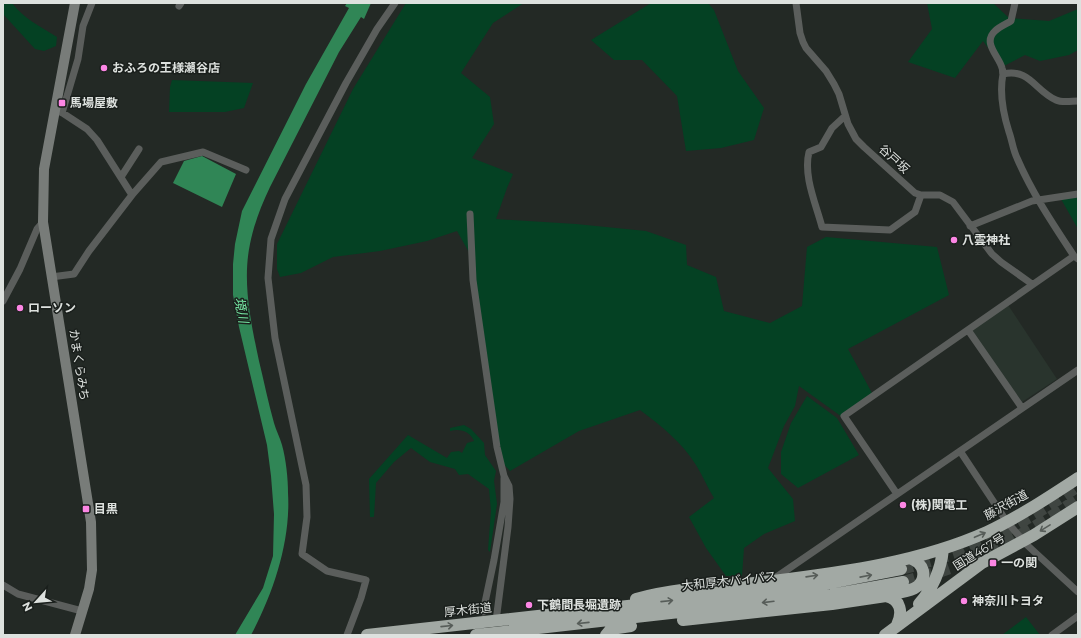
<svg xmlns="http://www.w3.org/2000/svg" width="1081" height="638" font-family="Montserrat,'Noto Sans JP',sans-serif">
  <style>
    .built { fill: #29342d }
    .green { fill: #044123 }
    .water { fill: #308656 }
    .lines { fill: none; stroke-linecap: round; stroke-linejoin: round }
    .highway-tunnel { stroke: #3f4541; stroke-width: 12; stroke-dasharray: 12 6; stroke-linecap: butt }
    .street { stroke: #5b5e5c; stroke-width: 7 }
    .secondary { stroke: #787c79; stroke-width: 10 }
    .highway { stroke: #a2a9a4; stroke-width: 12 }
    .oneway { stroke: #575d59 }
    .poi-dot { fill: #fc86e4; stroke: #1a1f1c; stroke-width: 1.5 }
    .labels { text-anchor: middle; stroke-width: 3; stroke-linejoin: round; paint-order: stroke }
    .poi-label { font-size: 12px; font-weight: bold; fill: #dde1de; stroke: #1a1f1c; text-anchor: start }
    .street-label { font-size: 12px; fill: #dde1de; stroke: #1a1f1c }
    .water-label { font-size: 13px; font-style: italic; fill: #77e8a4; stroke: #1a1f1c }
  </style>
  <rect width="100%" height="100%" fill="#232925"/>
  <path class="built" d="M 1008,305 L 1057,379 L 1022,402 L 968,330 Z"/>
  <path class="green" d="M 3,3 L 12,3 C 23,18 41,27 57,37 L 56,46 L 44,51 L 35,49 L 3,14 Z
    M 406,3 L 524,3 L 493,23 L 461,73 L 490,97 L 494,124 L 472,158 L 513,174 L 507,188 L 496,219 L 576,224 L 646,231 L 686,245 L 687,265 L 716,277 L 724,311 L 770,323 L 802,306 L 807,247 L 826,237 L 937,247 L 949,295 L 848,349 L 872,393 L 842,417 L 799,386 L 795,406 L 784,426 L 768,468 L 793,499 L 795,521 L 764,534 L 744,548 L 742,576 L 726,576 L 706,548 L 689,517 L 714,498 C 707,487 703,476 696,465 C 682,442 661,426 640,410 L 579,431 L 510,471 L 499,459 L 471,256 L 457,231 L 427,241 L 380,251 L 333,257 L 301,273 L 280,277 L 277,269 L 277,244 L 353,89 Z
    M 651,3 L 708,3 L 714,10 L 738,71 L 764,108 L 754,140 L 721,148 L 686,151 L 677,96 L 642,60 L 614,60 L 591,40 Z
    M 927,3 L 993,3 L 1009,18 L 1049,21 L 1078,9 L 1078,50 L 1069,55 L 1040,61 L 1025,55 L 1002,67 L 983,41 L 955,78 L 908,62 L 932,29 Z
    M 172,80 L 253,83 L 244,108 L 225,112 L 169,112 L 170,87 Z
    M 1078,197 L 1078,229 L 1061,199 Z
    M 807,396 L 837,418 L 859,455 L 798,488 L 781,474 L 781,452 L 791,423 Z
    M 464,425 L 471,429 L 484,443 L 485,455 L 496,471 L 494,481 L 497,504 L 490,552 L 488,550 L 491,511 L 489,489 L 468,474 L 459,475 L 455,469 L 430,462 L 411,448 L 394,462 L 376,483 L 374,517 L 370,517 L 369,479 L 408,435 L 447,458 L 451,452 L 459,451 L 462,453 L 467,443 L 474,441 C 470,431 460,428 450,431 L 450,428 Z
    M 1026,617 L 1040,635 L 1002,635 Z"/>
  <path class="water" d="M 347,3 L 371,3 L 364,19 L 361,17 L 339,52 L 270,187 C 261,206 254,224 250,244 C 242,282 251,323 259,361 C 264,381 268,402 274,423 C 276,430 280,438 282,445 C 286,459 288,479 288,493 C 291,541 273,594 251,635 L 235,635 L 263,588 L 273,556 L 274,514 L 271,476 L 267,445 L 239,327 L 233,295 L 233,264 L 235,244 L 242,211 L 306,84 L 349,8 L 345,6 Z
    M 202,156 L 236,174 L 222,207 L 173,183 L 184,161 Z"/>
  <g class="lines">
    <path class="highway-tunnel" d="M 901,569 C 924,563 946,557 968,548 C 1007,532 1043,510 1078,486
      M 903,582 C 920,577 937,573 953,567 C 998,550 1038,526 1078,499"/>
    <path class="street" d="M 796,3 L 800,33 L 803,42 L 806,48 L 826,71 L 834,84 L 839,94 L 848,124 L 856,139 L 864,147 L 915,193 L 921,195 L 940,195 L 953,202 L 992,254 L 1001,262 L 1032,284
      M 179,6 L 181,3
      M 1003,74 C 1002,72 1003,70 1002,68 C 999,56 982,43 995,31 C 999,27 1006,24 1011,21 L 1015,3
      M 1078,101 C 1072,101 1062,103 1056,100 C 1035,91 1030,68 1003,74 C 999,94 1003,113 1009,132 C 1012,140 1013,150 1017,158 C 1032,193 1053,224 1074,256 L 1078,259
      M 55,108 L 87,129 L 97,140 L 132,195
      M 62,113 L 78,59 L 83,26 L 92,3
      M 845,116 L 832,128 L 821,147 L 809,152 C 803,176 816,204 822,227 L 890,230 L 915,212 L 921,195
      M 121,177 L 139,149
      M 470,214 L 473,280 L 497,447 L 504,476 L 509,486 L 510,499 L 508,527 L 496,621
      M 970,226 L 1032,201 L 1078,194
      M 51,277 L 74,274 L 89,251 L 132,195 L 161,162 L 203,152 L 246,170
      M 3,301 L 20,269 L 37,229 L 43,222
      M 968,330 L 1022,408
      M 960,451 L 1007,522 L 1027,545 L 1078,592
      M 897,494 L 844,416 L 1074,256
      M 775,578 L 1078,370
      M 3,585 L 18,594 L 82,611
      M 483,612 L 494,560 L 504,502 L 504,478
      M 347,635 L 361,598 L 366,580 L 327,571 L 302,554 L 307,517 L 306,485 L 275,338 L 268,278 L 271,239 L 285,199 L 346,83 L 377,29 L 395,3
      M 1052,635 L 1078,616"/>
    <path class="secondary" d="M 75,3 L 44,169 L 43,222 L 91,522 L 92,570 L 89,589 L 75,635"/>
    <path class="highway" d="M 883,595 C 897,592 927,593 923,571 C 921,564 917,561 910,558
      M 636,599 C 680,587 728,586 773,581 C 845,572 920,562 987,532 C 1019,517 1049,497 1078,478
      M 919,604 C 933,588 941,570 943,549
      M 683,620 L 832,604 L 886,596 C 901,599 903,613 897,625
      M 367,635 L 797,587 L 829,583 L 901,569
      M 476,635 L 831,595 L 903,582
      M 606,635 L 611,629 L 631,626
      M 885,635 L 982,563 L 1034,535 L 1078,507"/>
  </g>
  <defs><path id="oneway-shaft" d="M-6 0H5M1.5-3L5.5 0L1.5 3" fill="none" stroke-width="1.6" stroke-linecap="round" stroke-linejoin="round"/></defs>
  <g class="oneway">
    <use href="#oneway-shaft" transform="translate(1045 528) rotate(148)"/>
    <use href="#oneway-shaft" transform="translate(980 535) rotate(-23)"/>
    <use href="#oneway-shaft" transform="translate(812 576) rotate(-8)"/>
    <use href="#oneway-shaft" transform="translate(866 576) rotate(-11)"/>
    <use href="#oneway-shaft" transform="translate(667 601) rotate(-6)"/>
    <use href="#oneway-shaft" transform="translate(768 602) rotate(173)"/>
    <use href="#oneway-shaft" transform="translate(583 623) rotate(174)"/>
    <use href="#oneway-shaft" transform="translate(447 626) rotate(-6)"/>
  </g>
  <g class="poi-dot">
    <circle cx="104" cy="68" r="4"/>
    <rect x="58" y="99" width="8" height="8" rx="2"/>
    <circle cx="954" cy="240" r="4"/>
    <circle cx="20" cy="308" r="4"/>
    <circle cx="903" cy="505" r="4"/>
    <rect x="82" y="505" width="8" height="8" rx="2"/>
    <rect x="989" y="559" width="8" height="8" rx="2"/>
    <circle cx="964" cy="601" r="4"/>
    <circle cx="529" cy="605" r="4"/>
  </g>
  <g class="labels">
    <g class="poi-label">
      <text x="112" y="72">おふろの王様瀬谷店</text>
      <text x="70" y="107">馬場屋敷</text>
      <text x="962" y="244">八雲神社</text>
      <text x="28" y="312">ローソン</text>
      <text x="911" y="509">(株)関電工</text>
      <text x="94" y="513">目黒</text>
      <text x="1001" y="567">一の関</text>
      <text x="972" y="605">神奈川トヨタ</text>
      <text x="537" y="609">下鶴間長堀遺跡</text>
    </g>
    <g class="street-label">
      <text transform="translate(894 159) rotate(42)" y="4">谷戸坂</text>
      <text transform="translate(79 365) rotate(81)" y="4">かまくらみち</text>
      <text transform="translate(1006 505) rotate(-29)" y="4">藤沢街道</text>
      <text transform="translate(979 552) rotate(-32)" y="4">国道467号</text>
      <text transform="translate(729 581) rotate(-6)" y="4">大和厚木バイパス</text>
      <text transform="translate(468 610) rotate(-6)" y="4">厚木街道</text>
    </g>
    <g class="water-label">
      <text transform="translate(242 310) rotate(79)" y="5">境川</text>
    </g>
  </g>
  <rect width="1081" height="638" fill="none" stroke="#dde1de" stroke-width="8"/>
  <g transform="translate(36 602) rotate(243)" stroke="#1a1f1c" stroke-width="3" paint-order="stroke">
  <path d="M0-3L7 15L0 10L-7 15Z" fill="#dde1de"/>
  <text y="-6" font-size="11" font-weight="bold" text-anchor="middle" fill="#dde1de">N</text>
  </g>
</svg>
